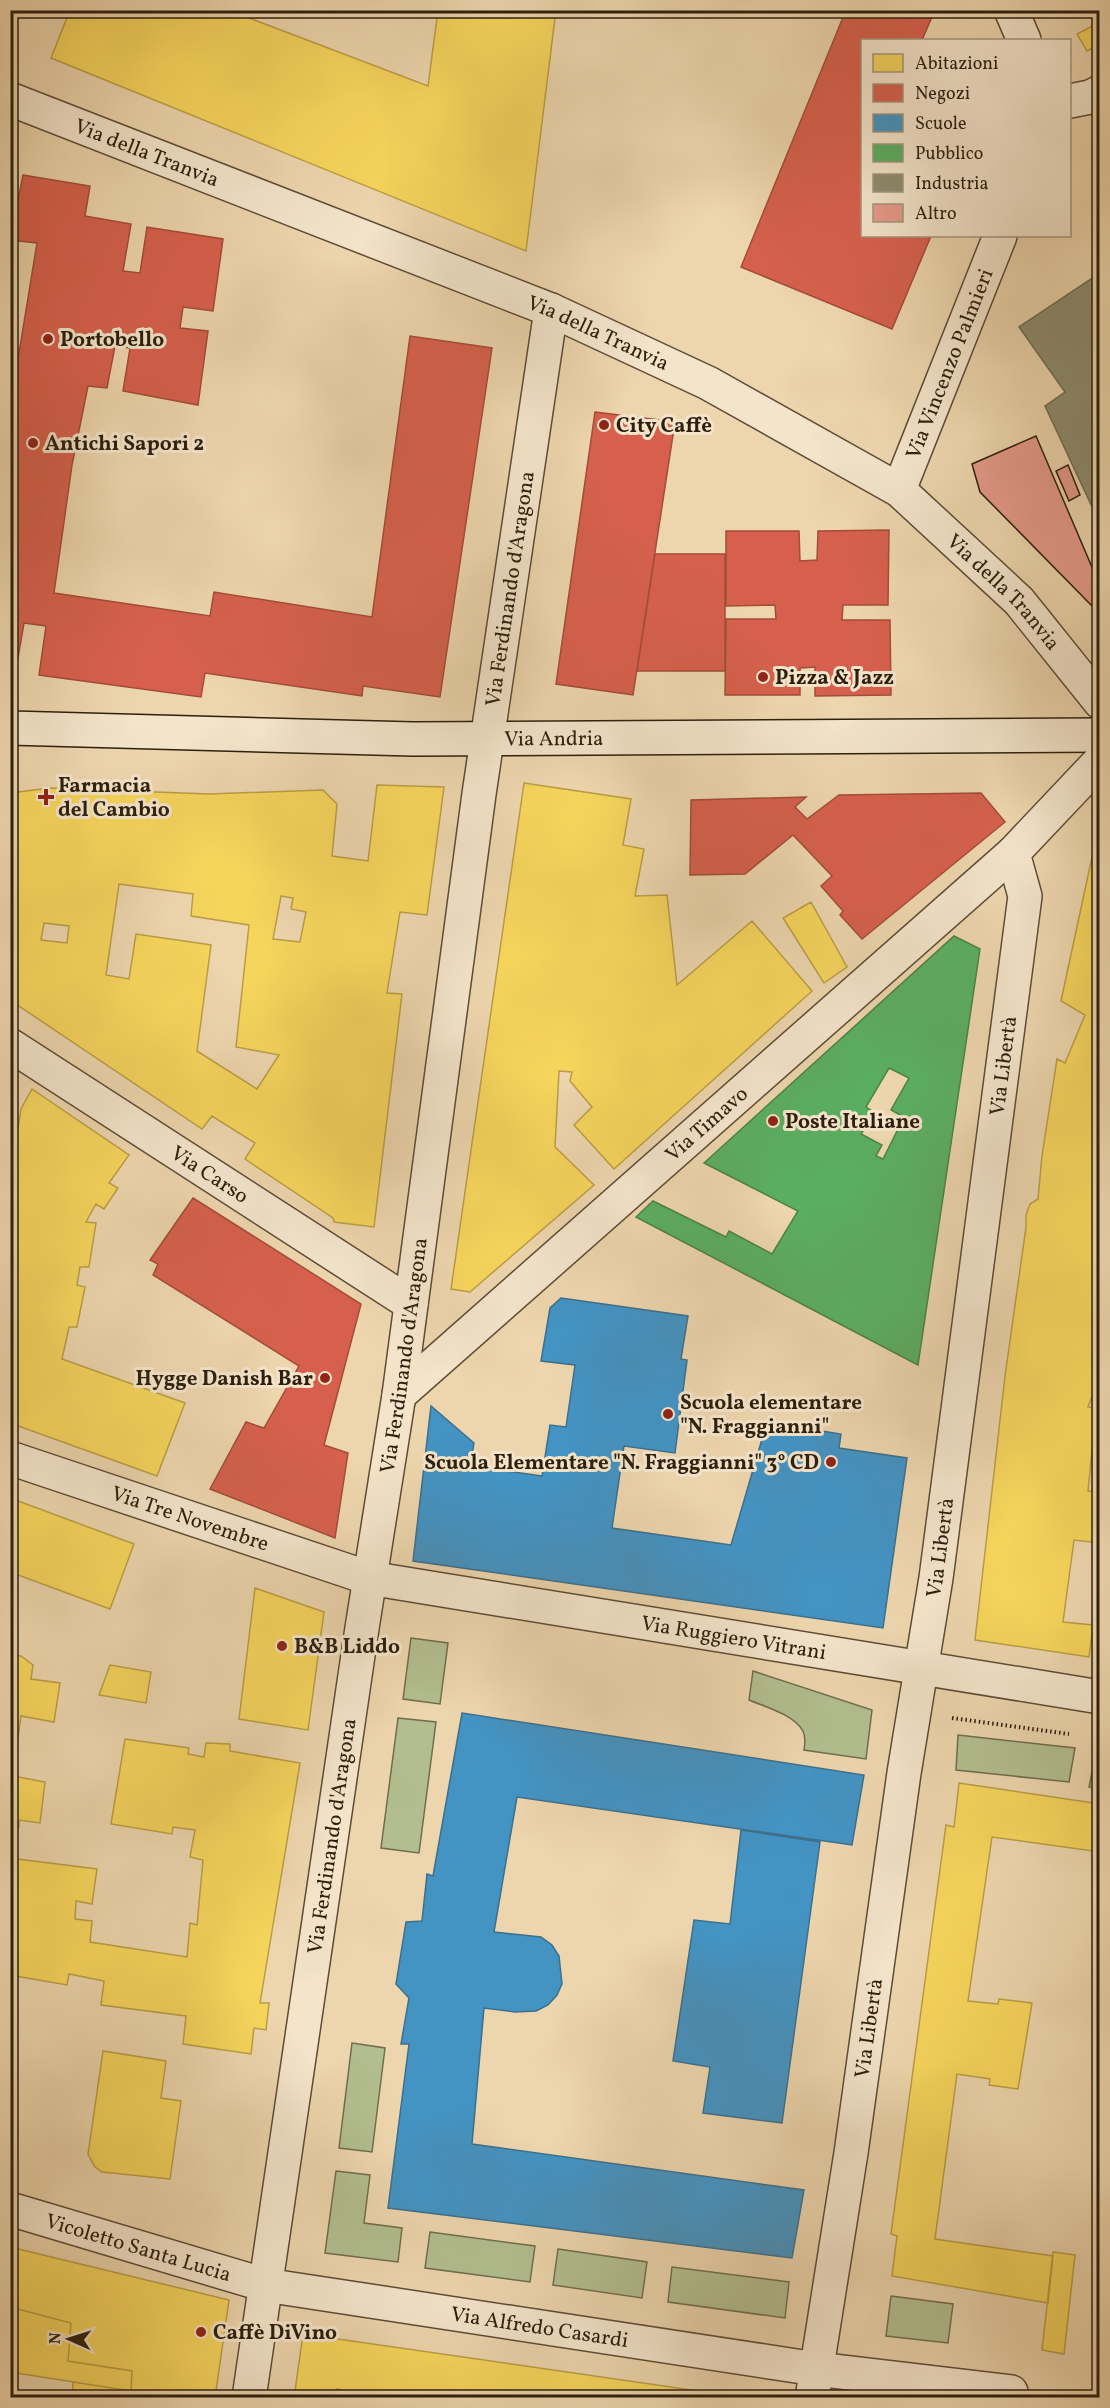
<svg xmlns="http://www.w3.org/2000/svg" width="1110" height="2408" font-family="Vollkorn,serif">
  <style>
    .green { fill: #b2be8f; stroke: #706e4e; stroke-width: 1.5 }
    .homes { fill: #f6d55c; stroke: #ba9e45; stroke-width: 1.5; fill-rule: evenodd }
    .shops { fill: #d6604d; stroke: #a34c3a; stroke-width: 1.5 }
    .schools { fill: #4393c3; stroke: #3c708d; stroke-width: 1.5 }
    .public { fill: #5aae61; stroke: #4c8348; stroke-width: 1.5; fill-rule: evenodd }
    .industry { fill: #8c8c6e; stroke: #706b51; stroke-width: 1.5 }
    .building { fill: #e49989; stroke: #2d1f0e; stroke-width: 1.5 }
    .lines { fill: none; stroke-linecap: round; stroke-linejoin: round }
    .minor-casing { stroke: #5d4c36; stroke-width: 36 }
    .secondary-casing { stroke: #2d1f0e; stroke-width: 36 }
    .path { stroke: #2d1f0e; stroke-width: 4; stroke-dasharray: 1.5 3; stroke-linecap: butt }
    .minor { stroke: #f3e4ca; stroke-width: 33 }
    .secondary { stroke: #f3e4ca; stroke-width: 33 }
    .poi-dot { fill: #8f2418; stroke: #f3e4ca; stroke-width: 2 }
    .labels { text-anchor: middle; stroke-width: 6; stroke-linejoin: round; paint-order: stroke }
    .street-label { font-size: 21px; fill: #2d1f0e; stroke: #f3e4ca }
    .poi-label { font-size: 21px; font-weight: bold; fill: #2d1f0e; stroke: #f3e4ca; text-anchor: start }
  </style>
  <rect width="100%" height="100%" fill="#edd5ad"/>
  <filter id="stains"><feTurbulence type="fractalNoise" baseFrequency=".00333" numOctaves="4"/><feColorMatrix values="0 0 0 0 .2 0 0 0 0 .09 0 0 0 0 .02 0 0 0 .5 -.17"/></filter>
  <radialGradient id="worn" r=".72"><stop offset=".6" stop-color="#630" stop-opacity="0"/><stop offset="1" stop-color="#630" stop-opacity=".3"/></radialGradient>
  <path class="green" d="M 411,1638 L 448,1643 L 440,1704 L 403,1699 Z
    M 753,1671 L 872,1710 L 866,1759 L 804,1750 C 805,1744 806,1737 803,1731 C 793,1714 765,1707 749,1700 Z
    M 398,1718 L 436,1722 L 419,1853 L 381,1848 Z
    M 958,1735 L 1075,1748 L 1069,1782 L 956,1770 Z
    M 1096,1753 L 1099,1753 L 1099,1789 L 1089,1787 Z
    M 352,2043 L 385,2048 L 372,2152 L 339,2148 Z
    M 336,2171 L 370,2175 L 364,2223 L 402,2228 L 398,2262 L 325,2253 Z
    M 430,2232 L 535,2246 L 530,2282 L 425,2268 Z
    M 558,2249 L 647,2262 L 642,2298 L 553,2285 Z
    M 672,2267 L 789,2282 L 785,2318 L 668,2302 Z
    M 891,2296 L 953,2304 L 948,2343 L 886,2336 Z"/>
  <path class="homes" d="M 70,10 L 228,10 L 428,86 L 438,10 L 556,10 L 526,251 L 51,58 Z
    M 1100,22 L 1100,44 L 1087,51 L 1077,34 Z
    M 10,374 L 16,376 L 10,408 Z
    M 524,783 L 631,799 L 623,845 L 644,849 L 635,896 L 667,895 L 677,985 L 752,921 L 812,991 L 614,1169 L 574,1125 L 592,1107 L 570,1081 L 572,1072 L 559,1071 L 555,1147 L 594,1185 L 470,1292 L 451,1289 Z
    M 377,785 L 444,787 L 427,915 L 400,912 L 387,993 L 402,994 L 374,1227 L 334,1222 L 333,1218 L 245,1159 L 255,1143 L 212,1116 L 202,1129 L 10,1000 L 10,876 L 13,864 L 10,864 L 10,793 L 50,788 L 209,794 L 323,790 L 337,804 L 332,856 L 368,861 ZM 119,884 L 193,894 L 191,916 L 249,925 L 236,1047 L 279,1055 L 257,1089 L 197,1051 L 211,945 L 136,934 L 129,979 L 106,975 ZM 281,896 L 293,898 L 291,909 L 306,912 L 300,942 L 273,939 ZM 44,923 L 69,926 L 67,943 L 41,940 Z
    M 1100,820 L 1100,1375 L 1088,1407 L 1100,1409 L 1100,1422 L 1095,1421 L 1088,1491 L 1100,1492 L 1100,1543 L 1074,1540 L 1063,1622 L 1093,1625 L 1089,1657 L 975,1640 L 1005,1376 L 1026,1227 L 1026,1215 L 1030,1204 L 1038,1199 L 1042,1156 L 1057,1059 L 1065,1063 L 1085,1015 L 1061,1001 Z
    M 811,902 L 847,967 L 824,983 L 783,918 Z
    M 32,1089 L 129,1155 L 109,1183 L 118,1188 L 104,1209 L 96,1204 L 86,1222 L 96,1223 L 89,1267 L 80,1267 L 77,1285 L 85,1287 L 77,1327 L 69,1327 L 62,1359 L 185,1403 L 157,1476 L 10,1423 L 10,1179 L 21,1109 Z
    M 10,1498 L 134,1544 L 110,1609 L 10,1572 Z
    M 255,1588 L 324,1612 L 308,1730 L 239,1719 Z
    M 10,1655 L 21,1656 L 33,1665 L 31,1679 L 60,1683 L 54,1722 L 21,1716 L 13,1776 L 45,1782 L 40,1823 L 19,1820 L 19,1827 L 10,1826 Z
    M 110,1665 L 151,1672 L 146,1703 L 99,1695 Z
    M 125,1739 L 189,1748 L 188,1754 L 204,1757 L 206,1743 L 230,1744 L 230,1751 L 300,1763 L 260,2003 L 269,2003 L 266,2030 L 254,2028 L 251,2054 L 183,2044 L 186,2016 L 101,2005 L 104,1981 L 69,1974 L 67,1985 L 10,1975 L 10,1858 L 97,1869 L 92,1904 L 76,1901 L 75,1919 L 92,1921 L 90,1942 L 187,1957 L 190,1923 L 197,1925 L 203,1860 L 190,1857 L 195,1830 L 173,1827 L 172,1834 L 111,1824 Z
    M 959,1783 L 1100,1804 L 1100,1852 L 992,1837 L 968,2001 L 998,2004 L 999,1999 L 1032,2003 L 1018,2089 L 989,2085 L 990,2079 L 957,2074 L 935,2239 L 1053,2256 L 1048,2303 L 892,2276 L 897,2236 L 891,2234 L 946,1825 L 954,1827 Z
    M 103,2051 L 166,2061 L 161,2098 L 181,2101 L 170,2179 L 102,2172 L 95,2167 L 88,2154 Z
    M 10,2247 L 229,2300 L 215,2398 L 72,2398 L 73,2382 L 131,2391 L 132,2371 L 68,2361 L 71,2323 L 10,2307 Z
    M 1053,2252 L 1075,2255 L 1064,2354 L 1042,2350 Z
    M 10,2307 L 71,2323 L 68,2361 L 132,2371 L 131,2391 L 10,2372 Z
    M 303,2334 L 747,2398 L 371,2398 L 337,2389 L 334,2398 L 294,2398 Z"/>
  <path class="shops" d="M 846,10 L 935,10 L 922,40 L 862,40 L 862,236 L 931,236 L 892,329 L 741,267 Z
    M 23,175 L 90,186 L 85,216 L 131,224 L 123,271 L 140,273 L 147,227 L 223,239 L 213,311 L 183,307 L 180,328 L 208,331 L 198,405 L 123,391 L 130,348 L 115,346 L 107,388 L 88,386 L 72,465 L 54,593 L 210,616 L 214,592 L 372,617 L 410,336 L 492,348 L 440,697 L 363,686 L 362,696 L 205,673 L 201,697 L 39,675 L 46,626 L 24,623 L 18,658 L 10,657 L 10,408 L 37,243 L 10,240 Z
    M 595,412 L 675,422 L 633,695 L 556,684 Z
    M 889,530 L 888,605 L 843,605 L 842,620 L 890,620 L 891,695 L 815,696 L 815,667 L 800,668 L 800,695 L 725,695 L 726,619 L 776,619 L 775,605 L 726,606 L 726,531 L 799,531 L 800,561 L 817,560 L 818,531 Z
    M 655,554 L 725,554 L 725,671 L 637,671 Z
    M 981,793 L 1005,822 L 862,939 L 840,915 L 843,911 L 821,886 L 832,876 L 793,835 L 745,874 L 690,875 L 691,800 L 806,797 L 795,807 L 807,819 L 839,795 Z
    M 193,1198 L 361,1304 L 324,1445 L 348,1453 L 335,1538 L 210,1489 L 246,1422 L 264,1428 L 299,1366 L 153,1275 L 158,1264 L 150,1260 Z"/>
  <path class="schools" d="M 561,1298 L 688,1316 L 681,1359 L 687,1360 L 675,1453 L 624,1446 L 612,1528 L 731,1545 L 767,1422 L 841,1434 L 839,1448 L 907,1458 L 883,1628 L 413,1561 L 431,1406 L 474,1443 L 470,1466 L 542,1476 L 550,1425 L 566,1427 L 575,1365 L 541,1361 L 550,1308 Z
    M 462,1713 L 864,1775 L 852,1845 L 517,1797 L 494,1932 L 541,1937 L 552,1945 L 559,1956 L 562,1984 L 557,1995 L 548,2005 L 536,2011 L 515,2012 L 484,2008 L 472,2144 L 804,2190 L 792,2258 L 388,2208 L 409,2044 L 401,2044 L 409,1998 L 396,1984 L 406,1922 L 422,1921 L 427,1874 L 433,1876 Z
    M 741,1830 L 820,1842 L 782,2123 L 703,2113 L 710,2067 L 673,2061 L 694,1920 L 730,1924 Z"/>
  <path class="public" d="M 954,936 L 980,949 L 918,1365 L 636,1217 L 653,1201 L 726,1237 L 729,1231 L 772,1254 L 798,1211 L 704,1163 ZM 889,1068 L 909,1078 L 891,1110 L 904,1117 L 883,1159 L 876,1156 L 882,1145 L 861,1134 L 875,1113 L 866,1107 Z"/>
  <path class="industry" d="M 1100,273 L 1100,524 L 1045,406 L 1065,392 L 1019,327 Z"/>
  <path class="building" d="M 1036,436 L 1100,586 L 1100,602 L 1093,607 L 980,492 L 972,464 Z
    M 1068,465 L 1080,495 L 1069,501 L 1056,471 Z"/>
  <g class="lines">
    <g class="minor-casing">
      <g id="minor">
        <path d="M 1011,10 L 1024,40"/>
        <path id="s1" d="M 10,99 L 551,310 L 708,383 L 899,490 L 1019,601 L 1100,702"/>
        <path d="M 1070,101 L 1090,97 L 1100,92"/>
        <path id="s2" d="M 899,490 L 1000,236"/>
        <path id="s3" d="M 10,1045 L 411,1304"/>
        <path id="s4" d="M 399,1395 L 1013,853"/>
        <path id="s5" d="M 10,1458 L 369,1578 L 1100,1697"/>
        <path id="s6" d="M 10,2209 L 265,2285 L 816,2369 L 1011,2392"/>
        <path id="s7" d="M 249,2398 L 362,1628 L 399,1395 L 479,794 L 551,310"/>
        <path id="s8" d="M 812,2398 L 851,2153 L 904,1773 L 936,1578 L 1025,896 L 1013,853 L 1100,761"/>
      </g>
    </g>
    <g class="secondary-casing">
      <g id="secondary">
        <path id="s9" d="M 10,728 L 413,739 L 1100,735"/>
      </g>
    </g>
    <path class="path" d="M 952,1718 L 1069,1734"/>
    <use href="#minor" class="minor"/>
    <use href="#secondary" class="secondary"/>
  </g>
  <g class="poi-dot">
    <circle cx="48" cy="339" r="6"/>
    <circle cx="604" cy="425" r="6"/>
    <circle cx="33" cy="443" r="6"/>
    <circle cx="763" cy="677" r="6"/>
    <path d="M43 788h6v6h6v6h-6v6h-6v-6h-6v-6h6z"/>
    <circle cx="773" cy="1121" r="6"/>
    <circle cx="325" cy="1378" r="6"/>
    <circle cx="668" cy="1414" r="6"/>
    <circle cx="831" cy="1462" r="6"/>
    <circle cx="282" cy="1646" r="6"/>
    <circle cx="201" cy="2332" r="6"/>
  </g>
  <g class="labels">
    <g class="street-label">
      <text dy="7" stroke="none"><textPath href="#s1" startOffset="147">Via della Tranvia</textPath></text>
      <text dy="7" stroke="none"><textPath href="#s1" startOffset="633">Via della Tranvia</textPath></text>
      <text dy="7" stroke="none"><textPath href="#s2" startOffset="136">Via Vincenzo Palmieri</textPath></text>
      <text dy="7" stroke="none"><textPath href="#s7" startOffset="1828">Via Ferdinando d'Aragona</textPath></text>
      <text dy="7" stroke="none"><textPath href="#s1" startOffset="1119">Via della Tranvia</textPath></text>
      <text dy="7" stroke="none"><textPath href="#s9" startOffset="544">Via Andria</textPath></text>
      <text dy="7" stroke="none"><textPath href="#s8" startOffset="1346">Via Libertà</textPath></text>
      <text dy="7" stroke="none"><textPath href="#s4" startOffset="410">Via Timavo</textPath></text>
      <text dy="7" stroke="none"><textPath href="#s3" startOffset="238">Via Carso</textPath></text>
      <text dy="7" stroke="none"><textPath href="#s7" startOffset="1054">Via Ferdinando d'Aragona</textPath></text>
      <text dy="7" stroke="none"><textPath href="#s5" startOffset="190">Via Tre Novembre</textPath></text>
      <text dy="7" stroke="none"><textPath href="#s8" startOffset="860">Via Libertà</textPath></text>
      <text dy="7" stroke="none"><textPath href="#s5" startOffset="748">Via Ruggiero Vitrani</textPath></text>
      <text dy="7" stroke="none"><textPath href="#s7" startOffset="568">Via Ferdinando d'Aragona</textPath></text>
      <text dy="7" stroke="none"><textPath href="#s8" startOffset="374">Via Libertà</textPath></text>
      <text dy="7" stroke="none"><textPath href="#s6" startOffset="134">Vicoletto Santa Lucia</textPath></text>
      <text dy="7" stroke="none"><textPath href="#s6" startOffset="544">Via Alfredo Casardi</textPath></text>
    </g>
    <g class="poi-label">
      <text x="60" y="346">Portobello</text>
      <text x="616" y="432">City Caffè</text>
      <text x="45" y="450">Antichi Sapori 2</text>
      <text x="775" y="684">Pizza &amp; Jazz</text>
      <text x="58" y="792">Farmacia<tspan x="58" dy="24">del Cambio</tspan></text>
      <text x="785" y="1128">Poste Italiane</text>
      <text x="313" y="1385" text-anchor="end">Hygge Danish Bar</text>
      <text x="680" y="1409">Scuola elementare<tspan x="680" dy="24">"N. Fraggianni"</tspan></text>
      <text x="819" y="1469" text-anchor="end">Scuola Elementare "N. Fraggianni" 3° CD</text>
      <text x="294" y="1653">B&amp;B Liddo</text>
      <text x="213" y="2339">Caffè DiVino</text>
    </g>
  </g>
  <rect width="1110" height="2408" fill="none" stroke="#edd5ad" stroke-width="36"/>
  <rect x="12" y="12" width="1086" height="2384" fill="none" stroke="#2d1f0e" stroke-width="3"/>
  <rect x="18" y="18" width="1074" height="2372" fill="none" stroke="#2d1f0e" stroke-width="1.5"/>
  <rect x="861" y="39" width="210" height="198" fill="#f3e4ca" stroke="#a4957f" stroke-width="1.5"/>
  <rect x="873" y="54" width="30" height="18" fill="#f6d55c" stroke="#a4957f" stroke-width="1.5"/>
  <text x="915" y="69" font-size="18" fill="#2d1f0e">Abitazioni</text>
  <rect x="873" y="84" width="30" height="18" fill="#d6604d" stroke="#a4957f" stroke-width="1.5"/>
  <text x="915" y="99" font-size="18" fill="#2d1f0e">Negozi</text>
  <rect x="873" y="114" width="30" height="18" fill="#4393c3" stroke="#a4957f" stroke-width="1.5"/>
  <text x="915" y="129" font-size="18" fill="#2d1f0e">Scuole</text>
  <rect x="873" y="144" width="30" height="18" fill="#5aae61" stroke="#a4957f" stroke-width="1.5"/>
  <text x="915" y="159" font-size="18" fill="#2d1f0e">Pubblico</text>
  <rect x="873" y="174" width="30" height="18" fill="#8c8c6e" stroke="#a4957f" stroke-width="1.5"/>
  <text x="915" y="189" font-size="18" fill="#2d1f0e">Industria</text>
  <rect x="873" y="204" width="30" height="18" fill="#e49989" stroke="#a4957f" stroke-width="1.5"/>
  <text x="915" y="219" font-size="18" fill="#2d1f0e">Altro</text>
  <g transform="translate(69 2339) rotate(273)" stroke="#f3e4ca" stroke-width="4.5" paint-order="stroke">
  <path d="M0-4.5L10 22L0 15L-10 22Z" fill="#2d1f0e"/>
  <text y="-9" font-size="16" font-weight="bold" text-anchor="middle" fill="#2d1f0e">N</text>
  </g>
  <rect width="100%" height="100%" filter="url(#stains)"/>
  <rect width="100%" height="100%" fill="url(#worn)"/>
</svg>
